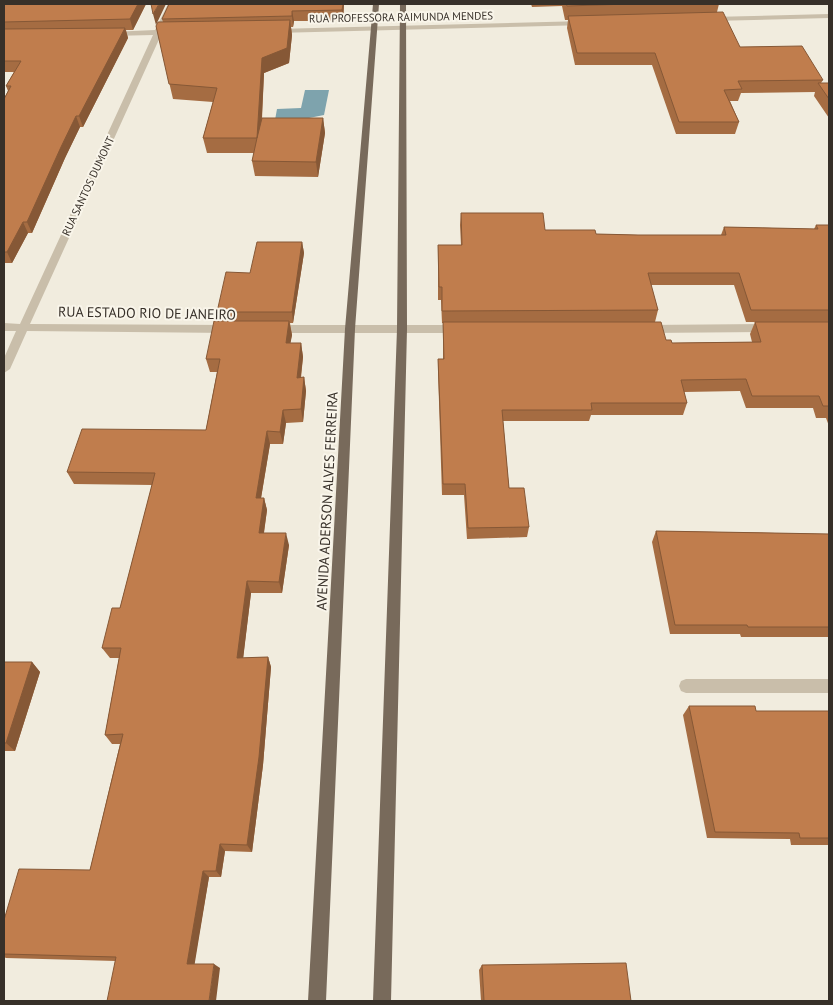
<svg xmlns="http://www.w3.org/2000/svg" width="833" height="1005" font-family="'PT Sans',sans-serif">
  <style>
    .water { fill: #7ea3ad }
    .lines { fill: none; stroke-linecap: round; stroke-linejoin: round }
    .street { fill: #c9beaa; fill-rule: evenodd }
    .primary { fill: #786a5b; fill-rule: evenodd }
    .wall { fill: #a56c42; fill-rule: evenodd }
    .shaded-wall { fill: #865836 }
    .building { fill: #c07d4d; stroke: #865836 }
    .labels { text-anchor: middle; stroke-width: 4; stroke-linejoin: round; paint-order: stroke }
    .far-street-label { font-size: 11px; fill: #373029; stroke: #f9f5ea }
    .street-label { font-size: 14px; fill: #373029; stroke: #f9f5ea }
  </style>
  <rect width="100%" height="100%" fill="#f1ecde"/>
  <path class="water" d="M 305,90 L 329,90 L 324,115 L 299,120 L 275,120 L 277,109 L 301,108 Z"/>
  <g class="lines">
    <path class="street" d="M 168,4 L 174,4 L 163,30 L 174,30 L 178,32 L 174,34 L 161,35 L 30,324 L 229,325 L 234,329 L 229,333 L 27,331 L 10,369 L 4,373 L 4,358 L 16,331 L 4,331 L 4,323 L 20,324 L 153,35 L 111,36 L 107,34 L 111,32 L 155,30 Z
      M 829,14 L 829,18 L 711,21 L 707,19 L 711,17 Z
      M 584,21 L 587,21 L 587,25 L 276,33 L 272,31 L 276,29 Z
      M 769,324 L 774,328 L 769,332 L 647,333 L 642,329 L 647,325 Z
      M 274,325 L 459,325 L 464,329 L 459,333 L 274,333 L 269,329 Z
      M 686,679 L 829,679 L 829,693 L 686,693 L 681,691 L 679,686 L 681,681 Z"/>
    <path class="primary" d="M 373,4 L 379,4 L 355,329 L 326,1001 L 308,1001 L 345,329 Z
      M 400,4 L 406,4 L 407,329 L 391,1001 L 373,1001 L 397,329 Z"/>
  </g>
  <path class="wall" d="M 4,4 L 146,4 L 133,30 L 126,30 L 128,38 L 83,127 L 80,127 L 65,158 L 32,233 L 28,233 L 12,263 L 4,263 L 4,99 L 8,91 L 6,86 L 14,72 L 4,72 Z
    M 169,4 L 344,4 L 343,21 L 294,21 L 293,27 L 291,27 L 292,35 L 289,63 L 264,73 L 262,119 L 323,118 L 325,133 L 318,177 L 255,176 L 252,161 L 254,153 L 207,153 L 203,138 L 213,102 L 173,99 L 156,26 L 163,22 L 162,19 Z
    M 531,4 L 719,4 L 717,12 L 740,47 L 823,80 L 821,83 L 829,83 L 829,118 L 814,96 L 815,92 L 741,93 L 738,101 L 730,101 L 739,122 L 735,134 L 676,134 L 652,65 L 575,65 L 567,28 L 568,20 L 565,20 L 562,6 L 532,7 Z
    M 461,213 L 545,230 L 596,234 L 638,235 L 721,235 L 724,227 L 814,229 L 816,225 L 829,225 L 829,426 L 826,418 L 816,418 L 813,408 L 746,408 L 740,391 L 684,392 L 687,403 L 683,415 L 591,415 L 589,421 L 503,421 L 509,488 L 529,527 L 527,537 L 467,539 L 464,495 L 442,495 L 438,371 L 438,359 L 443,359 L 443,323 L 442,323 L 441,300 L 438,300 L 438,245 L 461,245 L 460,225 ZM 651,285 L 734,285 L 746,322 L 755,322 L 750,334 L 752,342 L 672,343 L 666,340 L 655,322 L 658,310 Z
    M 302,242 L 304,253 L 293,323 L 290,323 L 292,335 L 290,343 L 301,343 L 303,357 L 301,378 L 304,377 L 306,391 L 303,422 L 286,423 L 283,444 L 270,444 L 261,498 L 264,498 L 267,510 L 264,533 L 289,545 L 282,593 L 251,593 L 243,658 L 268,657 L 271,667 L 263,765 L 252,852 L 225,851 L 221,877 L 209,877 L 194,964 L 220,968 L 116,961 L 6,958 L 4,957 L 4,920 L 90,870 L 120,744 L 112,744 L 105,735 L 119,658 L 110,658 L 102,648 L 120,608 L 152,485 L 74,484 L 67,472 L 206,430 L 217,372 L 210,372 L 206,359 L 220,321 L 217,312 L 250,273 Z
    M 656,531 L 829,534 L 829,637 L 741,637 L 740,634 L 670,634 L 652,542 Z
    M 4,662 L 32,662 L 40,672 L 15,751 L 4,751 Z
    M 689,706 L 756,711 L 829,711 L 829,845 L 791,845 L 790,839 L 707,838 L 683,715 Z
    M 482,965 L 631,1001 L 481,1001 L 479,970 Z"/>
  <path class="shaded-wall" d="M 138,4 L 146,4 L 133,30 L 130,19 Z
    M 159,4 L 166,4 L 156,25 L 153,14 Z
    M 343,4 L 344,4 L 343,21 L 342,10 Z
    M 292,11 L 294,21 L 293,27 L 292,16 Z
    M 290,20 L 292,35 L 289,63 L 264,73 L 260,153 L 257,138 L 262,58 Z
    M 125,28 L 128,38 L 83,127 L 79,116 Z
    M 76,116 L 80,127 L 65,158 L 32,233 L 27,222 L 61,147 Z
    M 323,118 L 325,133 L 318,177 L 316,162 Z
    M 23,222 L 28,233 L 12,263 L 7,252 Z
    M 302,242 L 304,253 L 293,323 L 292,312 Z
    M 289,321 L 292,335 L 288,357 L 286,343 Z
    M 301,343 L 303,357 L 299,391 L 297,378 Z
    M 304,377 L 306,391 L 303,422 L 301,409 Z
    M 283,410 L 286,423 L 283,444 L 280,432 Z
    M 267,431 L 270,444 L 259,510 L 256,498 Z
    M 264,498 L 267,510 L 262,545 L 259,533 Z
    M 286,533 L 289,545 L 282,593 L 279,582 Z
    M 247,581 L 251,593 L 242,668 L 237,658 Z
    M 268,657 L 271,667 L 263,765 L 252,852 L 247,845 Z
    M 32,662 L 40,672 L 15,751 L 6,743 Z
    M 220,844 L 225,851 L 221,877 L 216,871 Z
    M 203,871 L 209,877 L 194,968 L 187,964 Z
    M 214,964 L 220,968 L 216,1001 L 209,1001 Z"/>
  <path class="building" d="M 4,4 L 138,4 L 130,19 L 4,22 Z
    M 151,4 L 159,4 L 153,14 Z
    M 169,4 L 343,4 L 342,10 L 292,11 L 292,16 L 162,19 Z
    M 566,4 L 629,4 L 567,6 Z
    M 723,12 L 740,47 L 802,46 L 823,80 L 738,81 L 742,89 L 724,90 L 739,122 L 679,122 L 655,53 L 577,53 L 568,16 Z
    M 290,20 L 287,48 L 262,58 L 257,138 L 262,118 L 323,118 L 316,162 L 252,161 L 257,138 L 203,138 L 217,88 L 169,84 L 156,26 L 158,22 Z
    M 125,28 L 79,116 L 76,116 L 61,147 L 27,222 L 23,222 L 7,252 L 4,252 L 4,99 L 11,86 L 6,86 L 21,61 L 4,61 L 4,29 Z
    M 818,83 L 829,83 L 829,99 Z
    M 461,213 L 543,213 L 545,230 L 595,230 L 596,234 L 638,235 L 726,235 L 724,227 L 818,229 L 816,225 L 829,225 L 829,310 L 751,310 L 739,273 L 648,273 L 658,310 L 442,311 L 442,287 L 439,287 L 438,245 L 462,245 Z
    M 257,242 L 302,242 L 292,312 L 217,312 L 226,272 L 250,273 Z
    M 214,321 L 289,321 L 286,343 L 301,343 L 297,378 L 304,377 L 301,409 L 283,410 L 280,432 L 267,431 L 256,498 L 264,498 L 259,533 L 286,533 L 279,582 L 247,581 L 237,658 L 268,657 L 259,757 L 247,845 L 220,844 L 216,871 L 203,871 L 187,964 L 214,964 L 209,1001 L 107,1001 L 116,957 L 4,954 L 4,920 L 19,869 L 90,870 L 123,734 L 105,735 L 121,648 L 102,648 L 112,608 L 120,608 L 155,473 L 67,472 L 82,429 L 206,430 L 220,359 L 206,359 Z
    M 443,322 L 661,322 L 666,340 L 671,340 L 672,343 L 761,342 L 755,322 L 829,322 L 829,406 L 823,406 L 819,396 L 752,396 L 746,379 L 681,380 L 687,403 L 591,403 L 592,410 L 502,410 L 509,488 L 524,488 L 529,527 L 468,528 L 465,484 L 443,484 L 438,359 L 444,359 Z
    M 656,531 L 829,534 L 829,627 L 748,627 L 747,625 L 675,625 Z
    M 4,662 L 32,662 L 6,743 L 4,743 Z
    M 689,706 L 755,706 L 756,711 L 829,711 L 829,838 L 800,838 L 799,833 L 715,832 Z
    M 626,963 L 631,1001 L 484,1001 L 482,965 Z"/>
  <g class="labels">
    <g class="far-street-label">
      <text transform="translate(401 17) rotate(-1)" y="4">RUA PROFESSORA RAIMUNDA MENDES</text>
      <text transform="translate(88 186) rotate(-65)" y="4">RUA SANTOS DUMONT</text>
    </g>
    <g class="street-label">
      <text transform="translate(147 313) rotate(1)" y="5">RUA ESTADO RIO DE JANEIRO</text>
      <text transform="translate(327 501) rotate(-87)" y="5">AVENIDA ADERSON ALVES FERREIRA</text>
    </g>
  </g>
  <rect width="833" height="1005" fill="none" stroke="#373029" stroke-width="10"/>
</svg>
